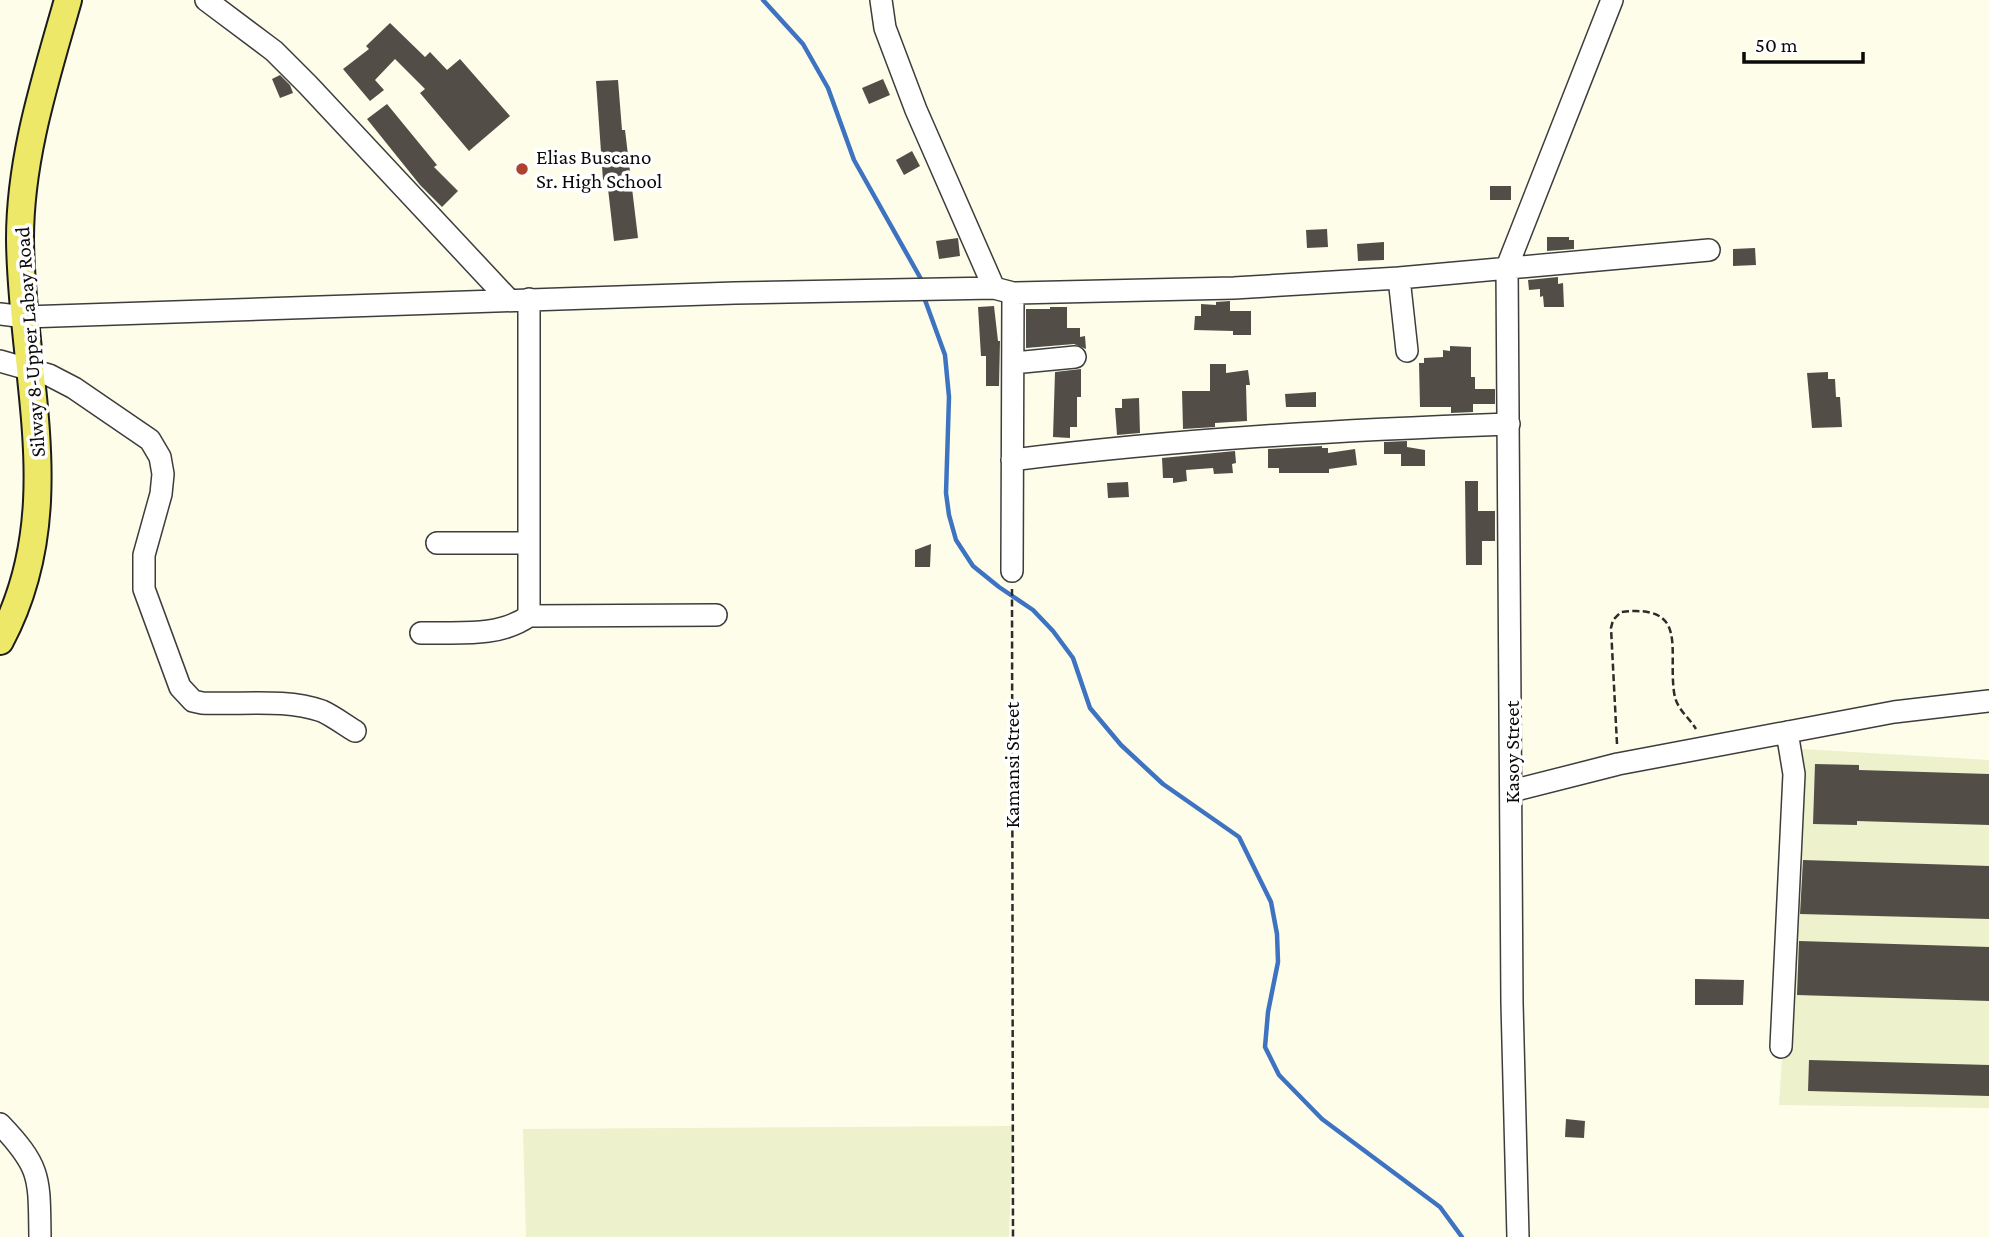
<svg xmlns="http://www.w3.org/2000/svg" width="1989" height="1237" font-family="'Crimson Pro',serif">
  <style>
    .farmland { fill: #edf1cc }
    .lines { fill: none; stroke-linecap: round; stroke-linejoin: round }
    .stream { stroke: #3e73c2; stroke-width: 4.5 }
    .building { fill: #524e47 }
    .minor-casing { stroke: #3d3d3d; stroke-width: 24 }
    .major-casing { stroke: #1b1b1b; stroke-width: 30 }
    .path { stroke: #2c2c2c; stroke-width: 2.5; stroke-dasharray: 7 3.5; stroke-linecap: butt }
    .minor { stroke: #fff; stroke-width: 21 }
    .major { stroke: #eee868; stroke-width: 26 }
    .poi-dot { fill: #af412e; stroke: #fff; stroke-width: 2.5 }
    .labels { text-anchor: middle; stroke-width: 7; stroke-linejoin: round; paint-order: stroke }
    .poi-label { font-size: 21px; fill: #0a0a0a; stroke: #fff; text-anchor: start }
    .street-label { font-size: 21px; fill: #0a0a0a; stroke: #fff }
  </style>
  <rect width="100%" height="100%" fill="#fdfde9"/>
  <path class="farmland" d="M 1801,749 L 1989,760 L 1989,1108 L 1779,1105 Z
    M 1013,1126 L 1009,1237 L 526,1237 L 523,1129 Z"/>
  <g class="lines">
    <path class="stream" d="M 763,0 L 803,44 L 828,88 L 854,160 L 921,279
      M 925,300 L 945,355 L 949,397 L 946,493 L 949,515 L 956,540 L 973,566 L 999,587 L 1033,610 L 1053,631 L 1073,658 L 1090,708 L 1121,745 L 1163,784 L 1239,837 L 1271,902 L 1277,934 L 1278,962 L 1268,1012 L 1265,1047 L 1279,1075 L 1322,1119 L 1440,1207 L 1462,1237"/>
  </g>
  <path class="building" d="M 390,23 L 425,57 L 430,52 L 447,70 L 460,59 L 510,116 L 469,151 L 420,93 L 425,89 L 395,59 L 375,80 L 384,90 L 370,101 L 343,69 L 369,49 L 366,46 Z
    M 280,75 L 290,85 L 293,93 L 280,98 L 272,79 Z
    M 883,79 L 890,95 L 869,104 L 862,88 Z
    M 618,80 L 622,130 L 625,130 L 638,238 L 614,241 L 607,180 L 603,180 L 596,81 Z
    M 387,104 L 437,165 L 434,167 L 458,191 L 442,207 L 420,185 L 367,119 Z
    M 912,151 L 920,166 L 904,175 L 896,160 Z
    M 1490,186 L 1511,186 L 1511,200 L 1490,200 Z
    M 1327,229 L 1328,247 L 1307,248 L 1306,230 Z
    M 1547,237 L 1569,237 L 1569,240 L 1574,240 L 1574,249 L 1547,251 Z
    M 958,238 L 960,256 L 939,259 L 936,241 Z
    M 1384,242 L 1384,260 L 1358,261 L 1357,244 Z
    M 1755,248 L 1756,265 L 1733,266 L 1733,249 Z
    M 1558,277 L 1558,284 L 1563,283 L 1564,307 L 1544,307 L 1543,296 L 1540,297 L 1540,289 L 1529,290 L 1528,280 Z
    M 1230,301 L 1230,311 L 1251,311 L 1251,335 L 1233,335 L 1233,331 L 1194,330 L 1195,316 L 1201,316 L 1201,304 L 1216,305 L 1216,302 Z
    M 994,306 L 998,341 L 1000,341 L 999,386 L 986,386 L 986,356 L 981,356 L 978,307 Z
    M 1050,307 L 1067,307 L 1067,328 L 1080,328 L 1080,337 L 1085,336 L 1086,349 L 1074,344 L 1026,348 L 1026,309 L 1050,309 Z
    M 1450,346 L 1471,347 L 1471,377 L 1475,377 L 1475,389 L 1495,389 L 1495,404 L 1473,404 L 1473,412 L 1451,413 L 1451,407 L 1420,407 L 1419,363 L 1424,363 L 1424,358 L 1443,357 L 1443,350 L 1450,351 Z
    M 1210,364 L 1226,364 L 1226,373 L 1248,370 L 1250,385 L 1246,385 L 1247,421 L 1215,423 L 1215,427 L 1183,429 L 1182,391 L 1210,391 Z
    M 1081,369 L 1081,397 L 1077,397 L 1077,427 L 1070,427 L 1070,438 L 1053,437 L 1055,372 Z
    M 1828,372 L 1828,379 L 1835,379 L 1836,397 L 1840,397 L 1842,427 L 1812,428 L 1807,373 Z
    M 1316,392 L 1316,407 L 1286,407 L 1285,394 Z
    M 1139,398 L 1140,433 L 1117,435 L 1115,408 L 1122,408 L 1122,399 Z
    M 1407,441 L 1407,447 L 1425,450 L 1425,466 L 1401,466 L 1401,454 L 1384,454 L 1384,442 Z
    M 1322,446 L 1322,448 L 1328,448 L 1328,453 L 1355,449 L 1357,465 L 1329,469 L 1329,473 L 1279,473 L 1279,468 L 1268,468 L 1268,449 Z
    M 1235,451 L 1236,463 L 1232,464 L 1233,473 L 1214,474 L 1213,468 L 1186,470 L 1187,481 L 1173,483 L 1173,478 L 1163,478 L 1162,458 Z
    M 1465,481 L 1478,481 L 1478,511 L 1495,511 L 1495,541 L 1482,541 L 1482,565 L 1466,565 Z
    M 1128,482 L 1129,497 L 1108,498 L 1107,483 Z
    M 931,544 L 930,567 L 915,567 L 915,550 Z
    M 1815,764 L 1859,765 L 1859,770 L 1989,774 L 1989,825 L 1857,821 L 1857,825 L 1813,824 Z
    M 1803,860 L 1989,866 L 1989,919 L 1800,914 Z
    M 1799,941 L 1989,947 L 1989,1001 L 1797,995 Z
    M 1695,979 L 1744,980 L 1743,1005 L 1695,1005 Z
    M 1809,1060 L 1989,1065 L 1989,1096 L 1808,1091 Z
    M 1566,1119 L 1585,1121 L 1584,1138 L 1565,1137 Z"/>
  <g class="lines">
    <g class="minor-casing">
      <path id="minor" d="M 206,0 L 274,51 L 308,85 L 509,300
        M 881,0 L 885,28 L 916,110 L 994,288
        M 1399,278 L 1407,351
        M 529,299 L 529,616
        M 0,314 L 25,317 L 735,293 L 994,288 L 1013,293 L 1234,288 L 1399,278 L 1709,250
        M 0,361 L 49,375 L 74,388 L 150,440 L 160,457 L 163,474 L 161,494 L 144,555 L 144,589 L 180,687 L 193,701 L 202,703 C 241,705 285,698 322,711 C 333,716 345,725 355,731
        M 1013,363 L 1075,357
        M 1012,460 C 1177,439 1342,430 1509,424
        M 437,543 L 528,543
        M 1012,571 L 1013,293
        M 421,633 C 457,632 498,638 529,616 L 716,615
        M 1512,791 L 1618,764 L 1894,712 L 1989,701
        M 1781,1047 L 1794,774 L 1787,732
        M 0,1124 C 42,1168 39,1178 40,1237
        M 1518,1237 L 1512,1003 L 1507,267 L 1612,0"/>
    </g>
    <g class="major-casing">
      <path id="major" d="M 0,641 C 70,510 21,377 20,239 C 20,157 46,78 68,0"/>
    </g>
    <path class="path" d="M 1012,589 L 1013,1237
      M 1617,744 L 1611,628 L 1613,620 L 1621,612 C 1689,604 1668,648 1674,692 C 1676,709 1688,716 1696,729"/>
    <use href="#minor" class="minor"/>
    <use href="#major" class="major"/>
  </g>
  <circle class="poi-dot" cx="522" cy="169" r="7"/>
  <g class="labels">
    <g class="poi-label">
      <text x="536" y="164">Elias Buscano<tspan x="536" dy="24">Sr. High School</tspan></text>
    </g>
    <g class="street-label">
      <text transform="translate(30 342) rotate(-94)" y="7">Silway 8-Upper Labay Road</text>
      <text transform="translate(1512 752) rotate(-90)" y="7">Kasoy Street</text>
      <text transform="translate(1012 765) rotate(-90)" y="7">Kamansi Street</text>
    </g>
  </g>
  <path d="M1744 52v10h119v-10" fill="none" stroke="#0a0a0a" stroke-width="3.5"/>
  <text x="1755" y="52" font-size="21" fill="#0a0a0a" stroke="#ffffff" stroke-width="5" paint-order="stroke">50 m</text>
</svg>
